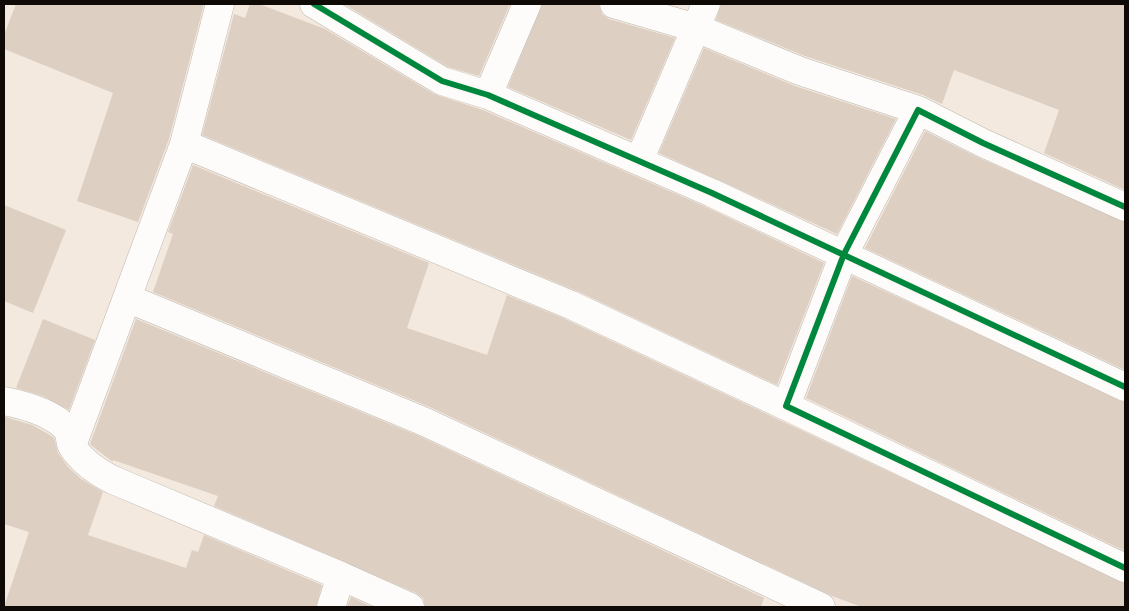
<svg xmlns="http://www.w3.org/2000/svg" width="1129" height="611" font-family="'Noto Serif',serif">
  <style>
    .building { fill: #ddcfc2 }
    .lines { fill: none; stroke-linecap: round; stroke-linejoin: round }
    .street-casing { stroke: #bfb8b0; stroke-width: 29 }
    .street { stroke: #fdfcfa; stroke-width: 28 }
    .cycleway-casing { stroke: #fcf8f5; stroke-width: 9 }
    .cycleway { stroke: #00873e; stroke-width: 6 }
  </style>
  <rect width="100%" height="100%" fill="#f3e9df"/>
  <path class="building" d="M 16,4 L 204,4 L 169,139 L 138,222 L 77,201 L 113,93 L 4,49 L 4,35 Z
    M 250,4 L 259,4 L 325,29 L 434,94 L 483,110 L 706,207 L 824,263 L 777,385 L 577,291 L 202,135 L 234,14 L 245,18 Z
    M 344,4 L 510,4 L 479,76 L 448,67 Z
    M 542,4 L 599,4 L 602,14 L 609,19 L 675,38 L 631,140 L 508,87 Z
    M 721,4 L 1125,4 L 1125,190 L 1044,153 L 1059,110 L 954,70 L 942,104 L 923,95 L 805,56 L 716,20 Z
    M 704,48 L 795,86 L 896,119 L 837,234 L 659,153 Z
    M 925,131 L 977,157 L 1125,222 L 1125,370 L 865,248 Z
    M 193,165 L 429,263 L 407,328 L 487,355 L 507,295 L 565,319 L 1125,583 L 1125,607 L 862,607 L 832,596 L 432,408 L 153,292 L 173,234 L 168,232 Z
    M 4,205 L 66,230 L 33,313 L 4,301 Z
    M 852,276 L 1125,402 L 1125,551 L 806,398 Z
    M 43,319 L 95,340 L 69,410 L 43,396 L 16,388 Z
    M 136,319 L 419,436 L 764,598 L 761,607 L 425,607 L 423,598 L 416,593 L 214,506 L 218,496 L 113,460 L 113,462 L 92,446 L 90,444 Z
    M 5,417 L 32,425 L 50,435 L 54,438 L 58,453 L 68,467 L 81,479 L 103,492 L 88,535 L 186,568 L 192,550 L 198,552 L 204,535 L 322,585 L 316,607 L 4,607 L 29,532 L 4,524 Z
    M 351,597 L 372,607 L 347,607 Z"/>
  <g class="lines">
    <g class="street-casing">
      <path id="street" d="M 220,4 L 184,144 L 571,305 L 786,406
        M 314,4 L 442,81 L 488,95 L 712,193 L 1125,387
        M 614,4 L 696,28 L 800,71 L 918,110
        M 488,95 L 527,4
        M 639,161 L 706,4
        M 1125,207 L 983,143 L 918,110 L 844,254 L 786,406 L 1125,568
        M 127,298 L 425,422 L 821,607
        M 4,401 C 24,405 52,413 66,428 C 71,433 69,441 72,446 C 82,462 97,472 113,480 L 341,576 L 410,607
        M 72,446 L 184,144
        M 331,607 L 341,576"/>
    </g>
    <use href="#street" class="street"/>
    <g class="cycleway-casing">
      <path id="cycleway" d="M 314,4 L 442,81 L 488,95 L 712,193 L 1125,387
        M 1125,207 L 983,143 L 918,110 L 844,254 L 786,406 L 1125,568"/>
    </g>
    <use href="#cycleway" class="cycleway"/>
  </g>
  <rect width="1129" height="611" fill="none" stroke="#100a06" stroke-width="10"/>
</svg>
